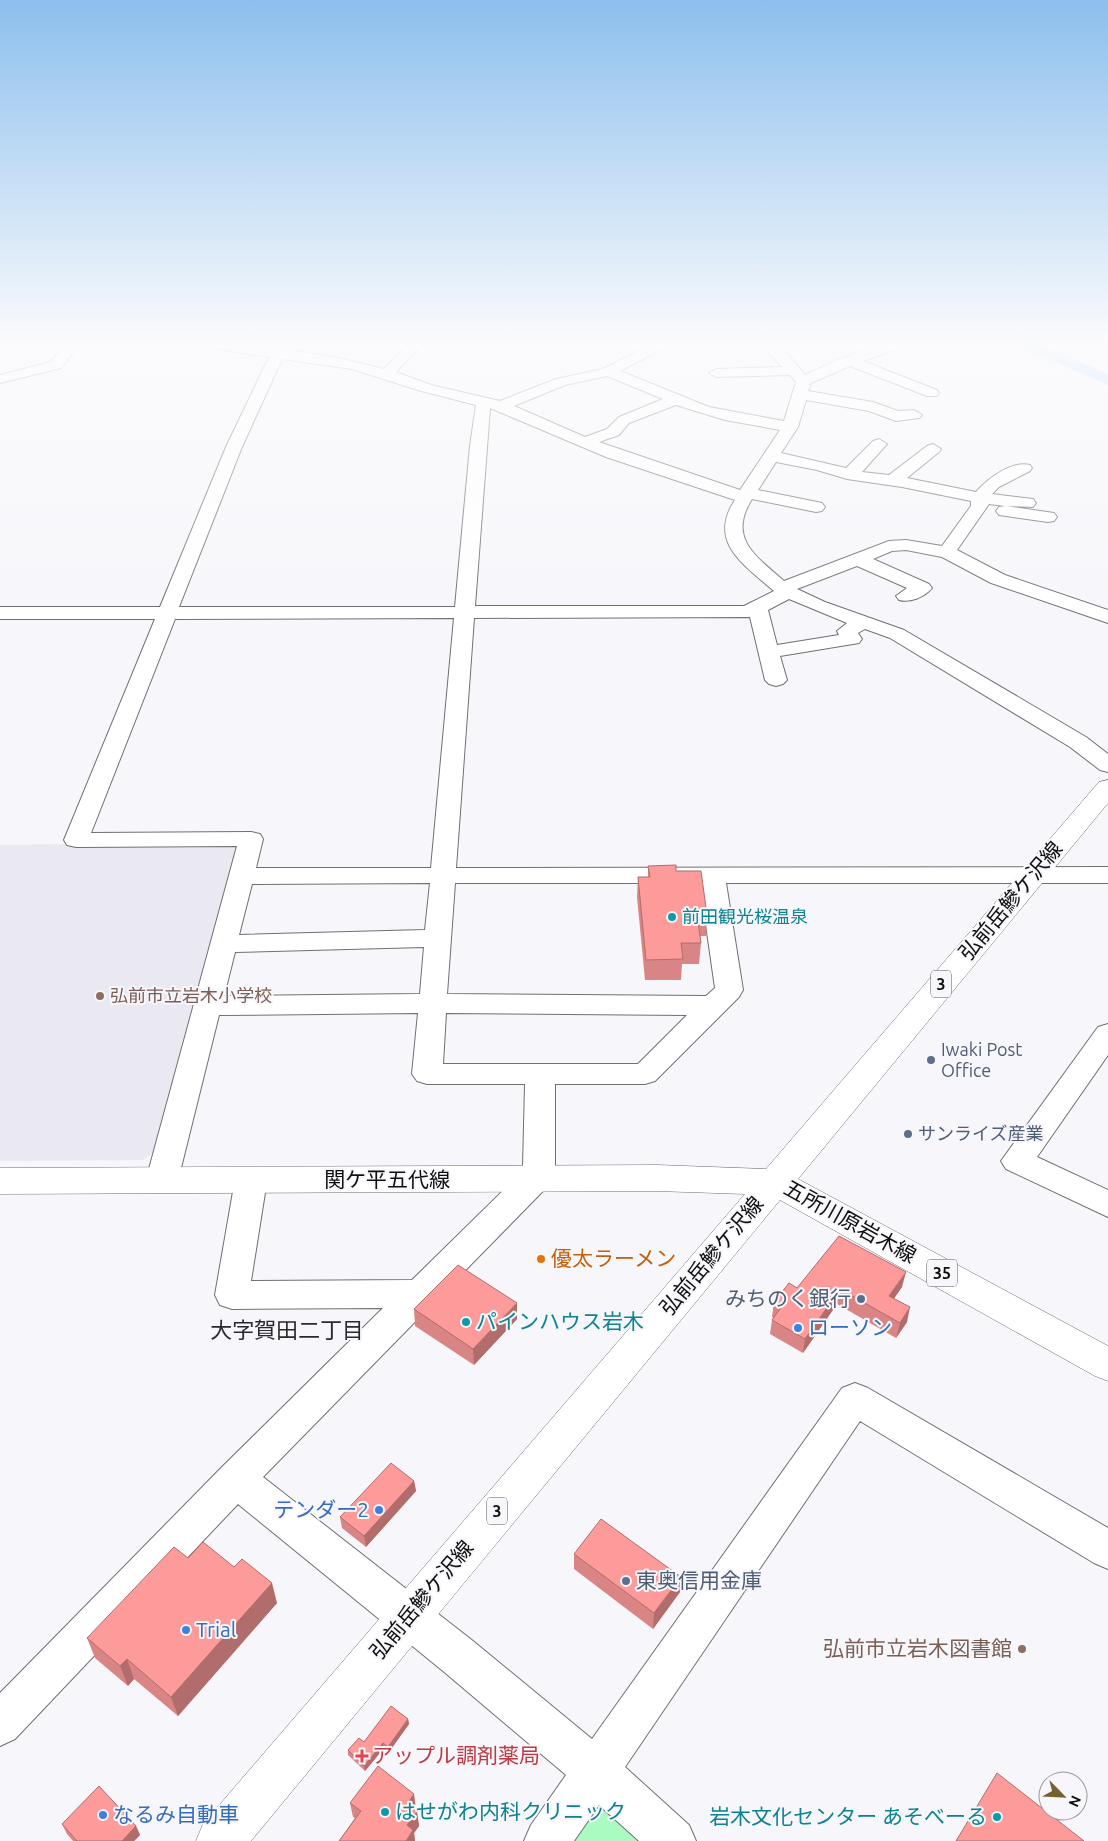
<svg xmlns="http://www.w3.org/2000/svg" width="1108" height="1841" font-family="Ubuntu,'Noto Sans JP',sans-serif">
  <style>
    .built { fill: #eae8f1 }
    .green { fill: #a9fbc1 }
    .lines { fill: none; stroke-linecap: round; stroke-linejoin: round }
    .stream { stroke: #7695b0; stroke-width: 3 }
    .river { fill: #a2cff4; fill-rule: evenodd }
    .minor-casing { stroke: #706f72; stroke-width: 2 }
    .major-casing { stroke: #706f72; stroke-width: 1 }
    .minor { fill: #fff; fill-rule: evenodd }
    .major { fill: #fff; fill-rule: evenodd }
    .wall { fill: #da8585 }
    .shaded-wall { fill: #b16c6c }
    .building { fill: #fd9b9b; stroke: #b16c6c }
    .culture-dot { fill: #0f9aa8; stroke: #f7f6fa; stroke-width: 2 }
    .education-dot { fill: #8d6e63; stroke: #f7f6fa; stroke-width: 2 }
    .service-dot { fill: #5c6f8a; stroke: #f7f6fa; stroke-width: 2 }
    .food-dot { fill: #e8710a; stroke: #f7f6fa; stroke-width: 2 }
    .shop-dot { fill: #3f7fe0; stroke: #f7f6fa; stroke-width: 2 }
    .health-dot { fill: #e0444e; stroke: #f7f6fa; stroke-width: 2 }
    .labels { text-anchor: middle; stroke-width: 4; stroke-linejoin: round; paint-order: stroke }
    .shield { fill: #f7f6fa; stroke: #555456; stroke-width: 1 }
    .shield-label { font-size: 16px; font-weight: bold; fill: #0f0f10 }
    .culture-label { font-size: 18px; fill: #0d838f; stroke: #f7f6fa; text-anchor: start }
    .education-label { font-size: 18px; fill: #785e54; stroke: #f7f6fa; text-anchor: start }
    .service-label { font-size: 18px; fill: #4e5e75; stroke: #f7f6fa; text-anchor: start }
    .near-street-label { font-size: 21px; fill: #0f0f10; stroke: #f7f6fa }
    .near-food-label { font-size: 21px; fill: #c56008; stroke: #f7f6fa; text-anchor: start }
    .near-service-label { font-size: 21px; fill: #4e5e75; stroke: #f7f6fa; text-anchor: end }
    .near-culture-label { font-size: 21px; fill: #0d838f; stroke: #f7f6fa; text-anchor: start }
    .near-shop-label { font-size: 21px; fill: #366cbe; stroke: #f7f6fa; text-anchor: start }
    .near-education-label { font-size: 21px; fill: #785e54; stroke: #f7f6fa; text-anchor: end }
    .near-health-label { font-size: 21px; fill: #be3a42; stroke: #f7f6fa; text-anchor: start }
    .near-neighbourhood-label { font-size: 22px; fill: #2a292b; stroke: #f7f6fa }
  </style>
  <rect width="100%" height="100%" fill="#f7f6fa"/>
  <path class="built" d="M 232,842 L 240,845 L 161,1147 L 143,1160 L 0,1161 L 0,845 Z"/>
  <path class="green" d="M 606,1810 L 639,1841 L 567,1841 L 587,1813 Z"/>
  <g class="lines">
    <path class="stream" d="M 1076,346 L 1079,344
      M 1046,352 L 1051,351"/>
    <path class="river" d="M 1018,344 L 1040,344 L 1108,374 L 1108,385 L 1020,347 Z"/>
    <g class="minor-casing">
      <path id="minor" d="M 66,344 L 80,344 L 61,368 L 0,383 L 0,375 L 51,362 Z
        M 205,344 C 265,344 326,354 384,369 L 408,344 L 423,344 L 396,372 L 431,385 L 500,401 L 556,379 L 603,369 L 652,344 L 672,344 L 620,371 L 709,407 L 784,421 L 796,382 L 790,375 L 716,377 L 709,373 L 716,369 L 782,367 L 769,353 L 765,344 L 779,344 L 805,375 C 836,360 870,344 905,344 L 903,347 L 863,361 L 937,390 L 939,393 L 937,396 L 927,396 L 850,366 L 811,383 L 808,391 L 873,402 L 898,411 L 914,410 L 922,415 L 919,418 L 896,421 L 869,411 L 806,400 L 798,427 L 781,453 L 846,468 L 873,441 L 879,439 L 887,444 L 862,472 L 889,475 L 927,446 L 933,444 L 941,449 L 939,452 L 907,478 L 976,492 C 987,479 1012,460 1030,465 L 1032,468 L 1030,471 L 999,487 L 992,494 L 1033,499 L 1036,503 L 1033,507 L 1006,506 L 1054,513 L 1057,517 L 1054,521 L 1048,522 L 999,515 L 996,511 L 999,507 L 1005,506 L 989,504 L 957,550 L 1005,575 L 1108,610 L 1108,623 L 991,583 L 942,557 L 906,550 L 892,551 L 873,559 L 929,584 L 932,588 C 925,597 910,603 899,600 L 896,596 L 907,588 L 857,566 L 797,589 L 825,602 L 904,630 L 1086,737 L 1108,754 L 1108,772 L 1100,770 L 1070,747 L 890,638 L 865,629 L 858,633 L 862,639 L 859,643 L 780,656 L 787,680 L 783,684 L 776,686 L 769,684 L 765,680 L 750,617 L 474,618 L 456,868 L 1108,867 L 1108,883 L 726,883 L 743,990 L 739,997 L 655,1081 L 645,1084 L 555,1084 L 555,1167 L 545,1189 L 263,1477 L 473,1641 L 592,1739 L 842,1388 L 855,1383 L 868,1388 L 1108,1528 L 1108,1569 L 1094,1563 L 860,1421 L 625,1767 L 689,1825 L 696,1841 L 639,1841 L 599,1805 L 574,1841 L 524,1841 L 531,1825 L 566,1775 L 443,1671 L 238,1504 L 15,1739 L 0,1746 L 0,1693 L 222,1467 L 383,1308 L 232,1309 L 220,1305 L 215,1295 L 235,1180 L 240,1171 L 251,1168 L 262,1171 L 267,1180 L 251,1281 L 412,1280 L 521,1173 L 523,1167 L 525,1084 L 427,1084 L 417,1081 L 412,1074 L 418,1013 L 219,1015 L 178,1180 L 173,1189 L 162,1192 L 151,1189 L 146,1180 L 237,846 L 76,847 L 67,845 L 64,840 L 155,619 L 0,619 L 0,607 L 160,607 L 226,447 L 269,357 L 212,348 ZM 282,359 L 352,369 L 421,391 L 476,405 L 470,446 L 455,607 L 179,607 L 242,447 ZM 607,376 L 663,399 L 619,417 L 607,429 L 585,437 L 514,406 L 565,385 ZM 676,405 L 725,420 L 780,430 L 740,490 L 599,442 L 619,435 L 629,423 ZM 490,408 L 606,457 L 735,500 C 707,542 744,565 774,591 L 744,606 L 475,606 ZM 776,462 L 817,470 L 847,479 L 902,487 L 971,501 L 971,506 L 942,546 L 906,540 L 889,541 L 784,581 C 756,556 727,539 752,499 L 816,512 L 822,511 L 825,507 L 822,503 L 758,490 ZM 789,599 L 847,623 L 837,631 L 839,635 L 777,645 L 768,610 ZM 454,618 L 431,868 L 256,868 L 263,839 L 260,834 L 251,832 L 91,833 L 175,619 ZM 430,883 L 425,930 L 239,935 L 252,884 ZM 455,883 L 700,883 L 715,988 L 706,996 L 447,994 ZM 424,947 L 420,994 L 224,996 L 235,952 ZM 446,1013 L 687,1015 L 638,1064 L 443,1064 Z
        M 1108,1024 L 1108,1055 L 1037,1157 L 1108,1190 L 1108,1217 L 1006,1169 L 1001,1161 L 1098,1027 Z"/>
    </g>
    <g class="major-casing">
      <path id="major" d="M 1108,780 L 1108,803 L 798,1179 L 1108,1346 L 1108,1381 L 1095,1376 L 780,1200 L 251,1841 L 196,1841 L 203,1824 L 745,1194 L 657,1191 L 0,1194 L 0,1168 L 657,1165 L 766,1169 L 1099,782 Z"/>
    </g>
    <use href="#minor" class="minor"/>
    <use href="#major" class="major"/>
  </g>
  <path class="wall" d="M 648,866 L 676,871 L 707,915 L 706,936 L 700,936 L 701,943 L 699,964 L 682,964 L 681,980 L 645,980 L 637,897 L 638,877 L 648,877 Z
    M 902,1287 L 894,1298 L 907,1322 L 896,1338 L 837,1304 L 803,1353 L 770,1334 L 772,1320 L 773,1317 L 772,1317 L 774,1302 L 797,1288 Z
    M 414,1309 L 517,1319 L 474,1365 L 415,1326 Z
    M 414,1481 L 416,1491 L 366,1547 L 342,1528 L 340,1517 Z
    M 574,1554 L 681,1577 L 680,1592 L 653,1629 L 574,1569 Z
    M 188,1558 L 277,1603 L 178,1716 L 134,1679 L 128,1686 L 95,1658 L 87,1638 Z
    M 408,1719 L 409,1724 L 389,1752 L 384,1748 L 365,1771 L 348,1755 L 348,1750 Z
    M 350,1803 L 416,1808 L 414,1810 L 417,1812 L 419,1826 L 414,1833 L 415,1841 L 339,1841 L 355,1818 L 353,1817 Z
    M 62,1824 L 136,1826 L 140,1835 L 134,1841 L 73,1841 L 67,1834 Z"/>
  <path class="shaded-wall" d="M 906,1272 L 902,1287 L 886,1310 L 889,1296 Z
    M 840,1289 L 837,1304 L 803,1353 L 805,1339 Z
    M 517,1303 L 517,1319 L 474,1365 L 473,1349 Z
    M 910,1307 L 907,1322 L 896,1338 L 900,1323 Z
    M 414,1481 L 416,1491 L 366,1547 L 364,1536 Z
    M 681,1577 L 680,1592 L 653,1629 L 654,1613 Z
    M 272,1583 L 277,1603 L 178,1716 L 171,1697 Z
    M 127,1659 L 134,1679 L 128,1686 L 120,1666 Z
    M 408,1719 L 409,1724 L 389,1752 L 388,1747 Z
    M 383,1743 L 384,1748 L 365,1771 L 364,1766 Z
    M 414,1794 L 416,1808 L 409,1818 L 407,1804 Z
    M 417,1812 L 419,1826 L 414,1833 L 415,1841 L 406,1841 L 407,1825 Z
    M 136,1826 L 140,1835 L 134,1841 L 122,1841 Z"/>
  <path class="building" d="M 676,865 L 676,871 L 701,871 L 707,915 L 697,915 L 701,943 L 681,943 L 683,959 L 646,960 L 638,877 L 650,877 L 648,866 Z
    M 839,1236 L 906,1272 L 889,1296 L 910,1307 L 900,1323 L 840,1289 L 805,1339 L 772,1320 L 782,1306 L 774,1302 L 789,1283 L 797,1288 Z
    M 458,1265 L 517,1303 L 473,1349 L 414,1309 Z
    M 391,1463 L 414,1481 L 364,1536 L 340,1517 Z
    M 601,1519 L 681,1577 L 654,1613 L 574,1554 Z
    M 203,1542 L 234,1567 L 242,1559 L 272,1583 L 171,1697 L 127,1659 L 120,1666 L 87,1638 L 174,1547 L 188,1558 Z
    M 391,1706 L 408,1719 L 388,1747 L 383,1743 L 364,1766 L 348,1750 L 359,1738 L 364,1742 Z
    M 378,1766 L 414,1794 L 407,1804 L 417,1812 L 407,1825 L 413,1830 L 406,1841 L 339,1841 L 361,1811 L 350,1803 Z
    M 997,1773 L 1084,1841 L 956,1841 Z
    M 99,1786 L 136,1826 L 122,1841 L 77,1841 L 62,1824 Z"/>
  <linearGradient id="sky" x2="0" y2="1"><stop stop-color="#8cbfed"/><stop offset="0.57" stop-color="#fbfbfd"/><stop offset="1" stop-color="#fbfbfd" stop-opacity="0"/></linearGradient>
  <rect width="1108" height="602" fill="url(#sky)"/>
  <g class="culture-dot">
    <circle cx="672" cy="917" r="5"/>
    <circle cx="466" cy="1322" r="5"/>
    <circle cx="385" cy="1812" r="5"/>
    <circle cx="997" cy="1817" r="5"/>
  </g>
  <g class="education-dot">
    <circle cx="100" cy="996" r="5"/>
    <circle cx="1022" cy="1649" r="5"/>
  </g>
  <g class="service-dot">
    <circle cx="931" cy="1060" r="5"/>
    <circle cx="908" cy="1134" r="5"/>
    <circle cx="861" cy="1299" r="5"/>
    <circle cx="626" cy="1581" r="5"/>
  </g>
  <circle class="food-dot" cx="541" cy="1259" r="5"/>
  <g class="shop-dot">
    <circle cx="798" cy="1328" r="5"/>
    <circle cx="379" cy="1510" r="5"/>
    <circle cx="186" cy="1630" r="5"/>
    <circle cx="103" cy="1815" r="5"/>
  </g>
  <path class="health-dot" d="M359.5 1748.5h5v5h5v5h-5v5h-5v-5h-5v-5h5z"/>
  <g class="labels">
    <g class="shield">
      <rect x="931" y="970.5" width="20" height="27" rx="4"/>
      <rect x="927" y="1259.5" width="30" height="27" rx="4"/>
      <rect x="487" y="1497.5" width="20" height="27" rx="4"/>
    </g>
    <g class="shield-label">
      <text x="941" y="990">3</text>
      <text x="942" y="1279">35</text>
      <text x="497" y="1517">3</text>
    </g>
    <g class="culture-label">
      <text x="682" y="923">前田観光桜温泉</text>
    </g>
    <g class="education-label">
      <text x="110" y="1002">弘前市立岩木小学校</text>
    </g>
    <g class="service-label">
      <text x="941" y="1056">Iwaki Post<tspan x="941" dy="21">Office</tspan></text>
      <text x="918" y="1140">サンライズ産業</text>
    </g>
    <g class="near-street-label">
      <text transform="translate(1011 901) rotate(-50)" y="7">弘前岳鰺ケ沢線</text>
      <text x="387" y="1187">関ケ平五代線</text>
      <text transform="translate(850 1222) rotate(29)" y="7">五所川原岩木線</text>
      <text transform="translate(712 1256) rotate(-50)" y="7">弘前岳鰺ケ沢線</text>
      <text transform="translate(422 1600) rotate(-50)" y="7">弘前岳鰺ケ沢線</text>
    </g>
    <g class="near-food-label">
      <text x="551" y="1266">優太ラーメン</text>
    </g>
    <g class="near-service-label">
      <text x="851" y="1306">みちのく銀行</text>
      <text x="636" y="1588" text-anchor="start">東奥信用金庫</text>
    </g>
    <g class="near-culture-label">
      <text x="476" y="1329">パインハウス岩木</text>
      <text x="395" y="1819">はせがわ内科クリニック</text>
      <text x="987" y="1824" text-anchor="end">岩木文化センター あそべーる</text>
    </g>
    <g class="near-shop-label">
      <text x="808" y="1335">ローソン</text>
      <text x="369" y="1517" text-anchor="end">テンダー2</text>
      <text x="196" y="1637">Trial</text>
      <text x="113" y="1822">なるみ自動車</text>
    </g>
    <g class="near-education-label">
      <text x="1012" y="1656">弘前市立岩木図書館</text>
    </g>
    <g class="near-health-label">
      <text x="372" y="1763">アップル調剤薬局</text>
    </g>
    <g class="near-neighbourhood-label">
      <text x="287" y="1338">大字賀田二丁目</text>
    </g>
  </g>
  <g transform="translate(1063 1796) rotate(114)"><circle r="24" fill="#f7f6fa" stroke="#9a9a9c"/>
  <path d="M0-4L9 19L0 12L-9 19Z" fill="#75602f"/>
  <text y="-8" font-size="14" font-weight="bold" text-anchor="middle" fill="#0f0f10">N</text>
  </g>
</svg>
